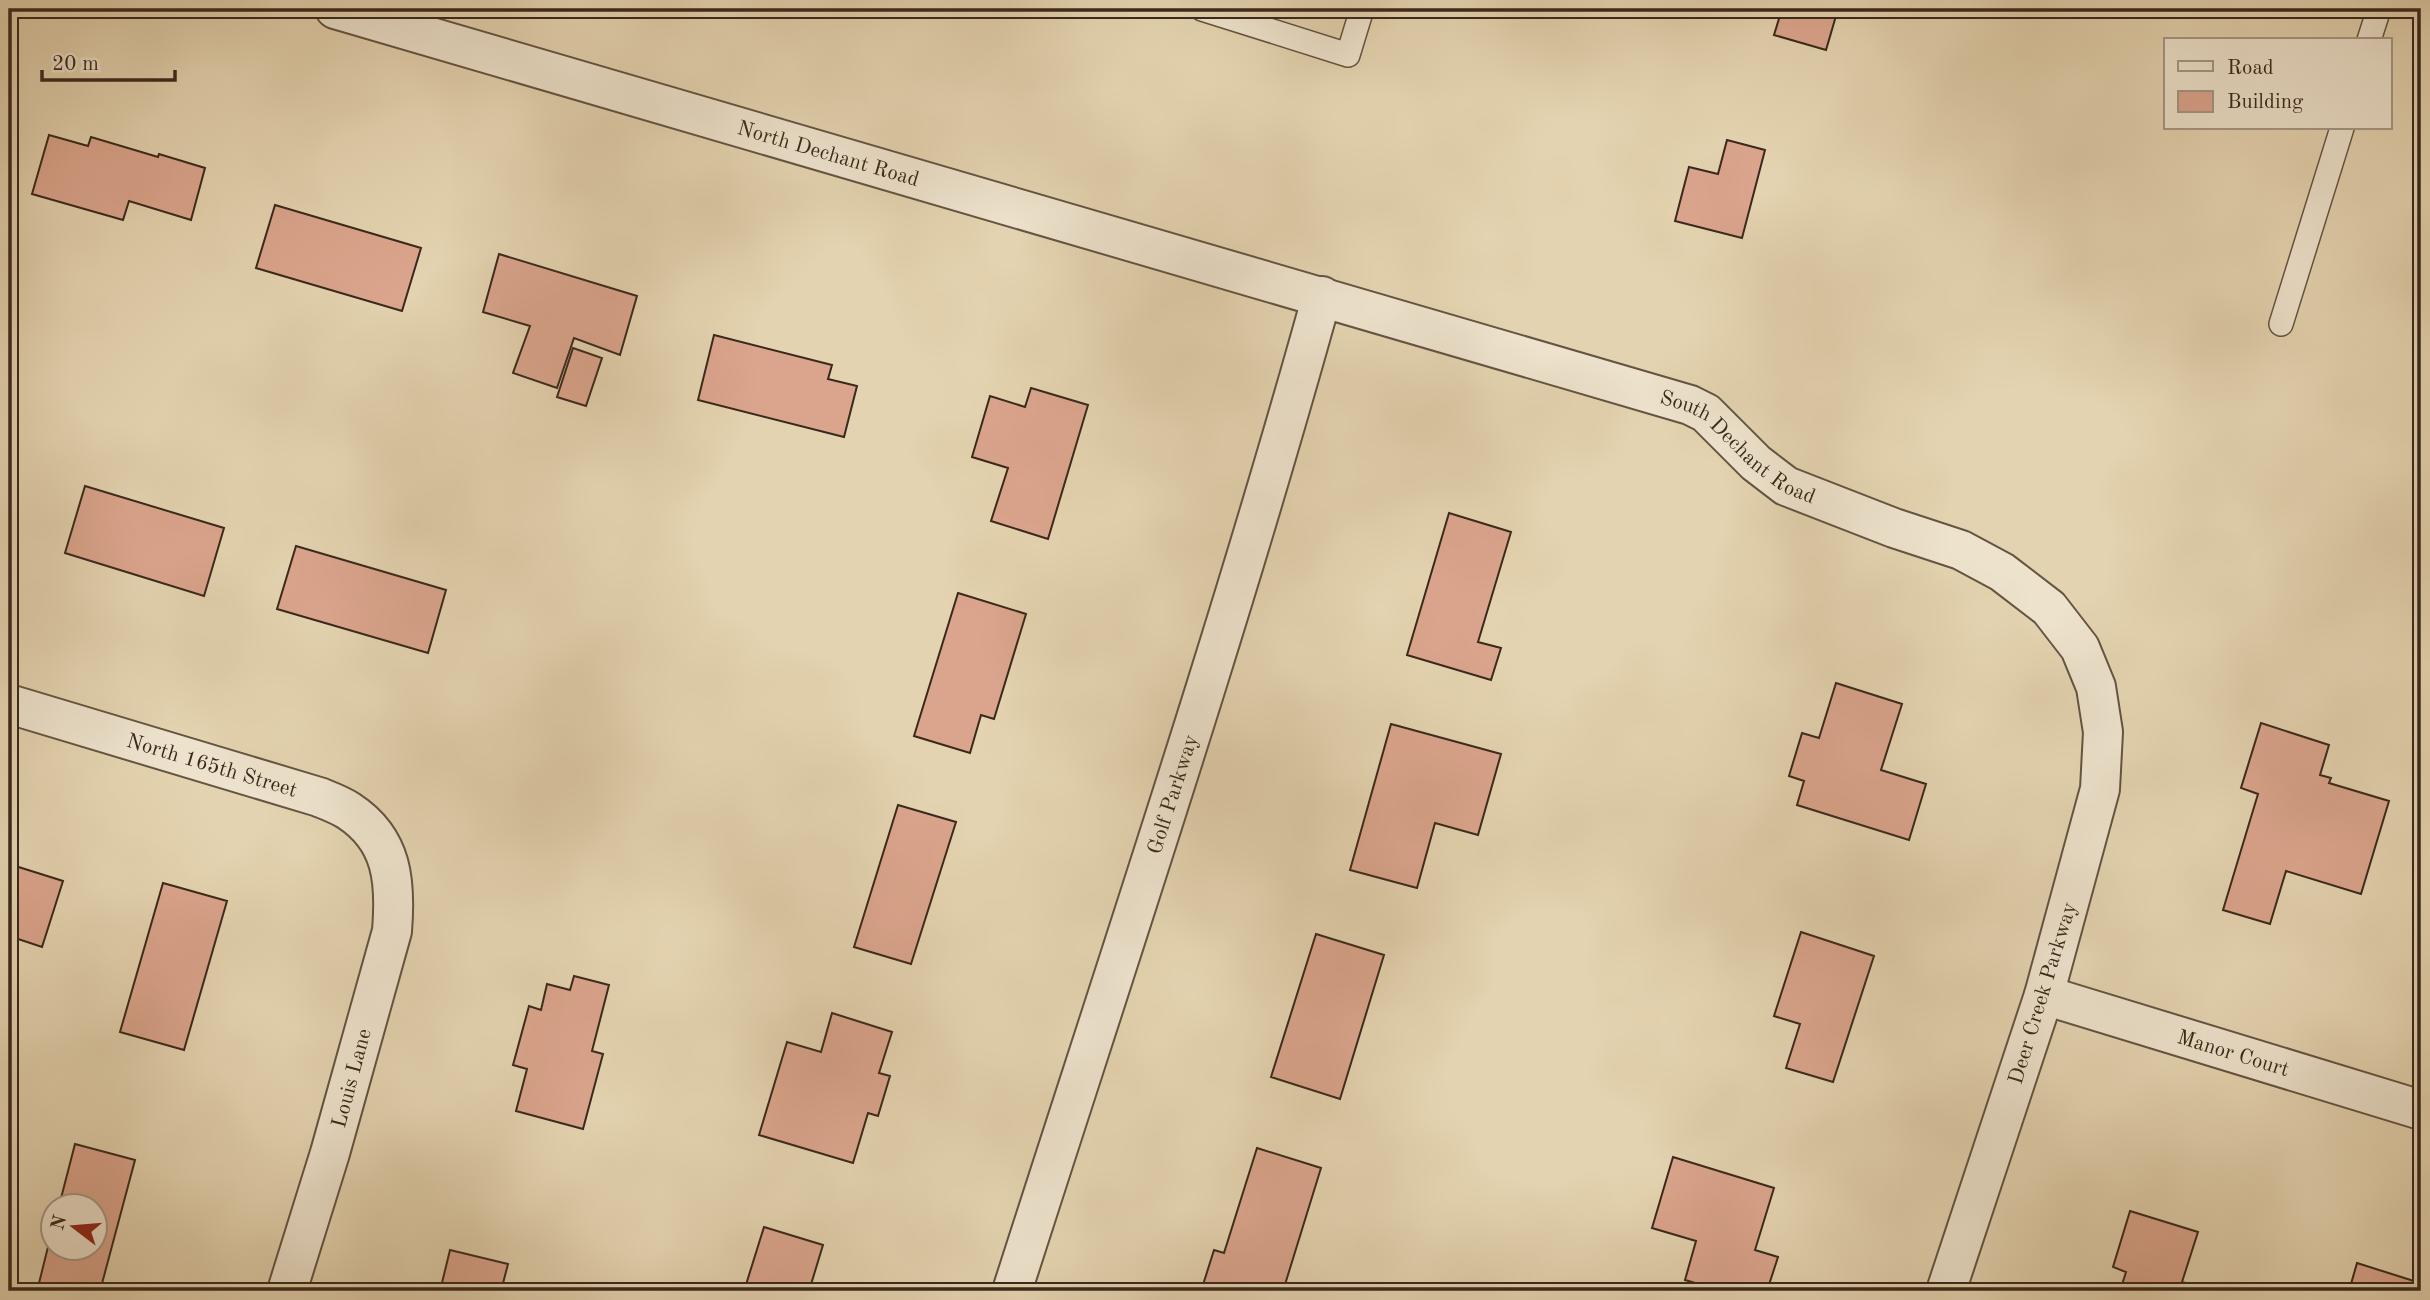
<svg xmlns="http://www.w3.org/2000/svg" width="2430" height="1300" font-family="'Old Standard TT',serif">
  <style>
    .building { fill: #dba58d; stroke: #39291c; stroke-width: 2 }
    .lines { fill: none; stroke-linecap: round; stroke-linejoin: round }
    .service-casing { stroke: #645441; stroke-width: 26 }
    .minor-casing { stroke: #645441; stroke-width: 42 }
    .service { stroke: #ede2cc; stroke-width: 23 }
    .minor { stroke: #ede2cc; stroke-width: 38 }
    .labels { text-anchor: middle; stroke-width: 5; stroke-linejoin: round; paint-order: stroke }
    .street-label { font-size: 21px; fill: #39291c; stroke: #ede2cc }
  </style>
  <rect width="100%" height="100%" fill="#e4d3b0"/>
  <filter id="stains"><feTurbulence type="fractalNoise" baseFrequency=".00286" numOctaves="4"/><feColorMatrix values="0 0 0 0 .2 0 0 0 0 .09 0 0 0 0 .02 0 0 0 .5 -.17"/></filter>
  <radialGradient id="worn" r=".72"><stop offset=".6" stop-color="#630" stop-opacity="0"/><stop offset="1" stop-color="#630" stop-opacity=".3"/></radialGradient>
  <path class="building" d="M 1782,9 L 1838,9 L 1826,50 L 1774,35 Z
    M 49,135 L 88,146 L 91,137 L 158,157 L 159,154 L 205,168 L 191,220 L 129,201 L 123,220 L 32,194 Z
    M 1727,140 L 1765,150 L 1742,238 L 1675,221 L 1689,167 L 1718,174 Z
    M 275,205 L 421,248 L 402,311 L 256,268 Z
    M 499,254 L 637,296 L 620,355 L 574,338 L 557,388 L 513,373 L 530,326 L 483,312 Z
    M 714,335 L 832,365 L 828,379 L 857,386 L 844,437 L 698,400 Z
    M 573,348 L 602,358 L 586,406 L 557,397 Z
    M 1031,388 L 1088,405 L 1048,539 L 991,521 L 1008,468 L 972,457 L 990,396 L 1025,407 Z
    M 85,486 L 224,528 L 204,596 L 65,553 Z
    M 1449,513 L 1511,532 L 1478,642 L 1501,648 L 1491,680 L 1407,655 Z
    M 296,546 L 446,590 L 428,653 L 277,609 Z
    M 958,593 L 1026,614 L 994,719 L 981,715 L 970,753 L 914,736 Z
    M 1836,683 L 1902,704 L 1881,770 L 1926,784 L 1909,840 L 1797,805 L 1804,781 L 1789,776 L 1802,733 L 1819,738 Z
    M 2261,723 L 2329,745 L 2320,775 L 2331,778 L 2329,783 L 2389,801 L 2361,894 L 2286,871 L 2270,924 L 2223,910 L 2258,794 L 2241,788 Z
    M 1391,724 L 1501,754 L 1478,835 L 1435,823 L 1417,888 L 1350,870 Z
    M 898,805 L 956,822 L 911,964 L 854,947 Z
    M 9,864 L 63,881 L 42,947 L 9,936 Z
    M 163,883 L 227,901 L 184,1050 L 120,1032 Z
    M 1801,932 L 1874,956 L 1833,1082 L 1786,1068 L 1800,1024 L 1774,1016 Z
    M 1316,934 L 1384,955 L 1340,1099 L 1271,1077 Z
    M 574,976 L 609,985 L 592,1051 L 603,1054 L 583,1129 L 516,1111 L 527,1069 L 513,1065 L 529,1006 L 541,1010 L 547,984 L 570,990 Z
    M 832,1013 L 892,1032 L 879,1073 L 890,1076 L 878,1116 L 868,1113 L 853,1163 L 759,1135 L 787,1042 L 821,1052 Z
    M 75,1144 L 135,1160 L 100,1291 L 37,1291 L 52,1231 L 52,1248 L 94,1248 L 94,1206 L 59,1206 Z
    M 1257,1148 L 1321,1168 L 1283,1291 L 1212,1291 L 1202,1288 L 1214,1250 L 1224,1253 Z
    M 1673,1157 L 1774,1188 L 1755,1250 L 1778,1257 L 1767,1291 L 1722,1291 L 1685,1280 L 1696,1241 L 1652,1228 Z
    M 2130,1211 L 2198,1232 L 2182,1282 L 2214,1291 L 2120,1291 L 2126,1272 L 2113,1267 Z
    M 764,1227 L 823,1245 L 809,1291 L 744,1291 Z
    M 450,1250 L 508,1264 L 501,1291 L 440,1291 Z
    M 2357,1263 L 2417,1282 L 2414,1291 L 2349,1291 Z"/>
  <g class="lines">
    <g class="service-casing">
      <path id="service" d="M 1202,9 L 1348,55 L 1362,9
        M 2369,40 L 2379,9
        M 2281,324 L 2342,128"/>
    </g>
    <g class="minor-casing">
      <g id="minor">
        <path id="s1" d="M 335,9 L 1690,405 L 1706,413 L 1756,463 L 1786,486 L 1894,528 L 1961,550 L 2002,572 L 2049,608 L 2080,648 L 2096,687 L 2103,732 L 2100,789 L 2044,995 L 1946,1291"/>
        <path id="s2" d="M 9,704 L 319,797 C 329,801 340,805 349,811 C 393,840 396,882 392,931 L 330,1153 L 287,1291"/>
        <path id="s3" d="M 2044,995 L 2421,1110"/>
        <path id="s4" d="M 1012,1291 C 1118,960 1229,631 1322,296"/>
      </g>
    </g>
    <use href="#service" class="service"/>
    <use href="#minor" class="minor"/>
  </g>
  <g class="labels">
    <g class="street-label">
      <text dy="7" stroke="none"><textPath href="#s1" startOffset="514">North Dechant Road</textPath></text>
      <text dy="7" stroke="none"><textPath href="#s1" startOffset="1475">South Dechant Road</textPath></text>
      <text dy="7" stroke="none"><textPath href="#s2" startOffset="212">North 165th Street</textPath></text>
      <text dy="7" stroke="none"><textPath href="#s4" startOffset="522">Golf Parkway</textPath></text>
      <text transform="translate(2042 993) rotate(-73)" y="7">Deer Creek Parkway</text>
      <text dy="7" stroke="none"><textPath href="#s3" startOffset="198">Manor Court</textPath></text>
      <text transform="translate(351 1078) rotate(-75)" y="7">Louis Lane</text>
    </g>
  </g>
  <rect width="2430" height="1300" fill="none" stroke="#e4d3b0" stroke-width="35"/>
  <rect x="10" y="10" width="2409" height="1279" fill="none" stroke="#39291c" stroke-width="3.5"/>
  <rect x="18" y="18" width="2395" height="1265" fill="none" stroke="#39291c" stroke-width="2"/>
  <rect x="2164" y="38" width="228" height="91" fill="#ede2cc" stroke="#a59886" stroke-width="2"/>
  <rect x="2178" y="61" width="35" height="10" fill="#ede2cc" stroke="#a59886" stroke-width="2"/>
  <text x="2227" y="74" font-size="21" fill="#39291c">Road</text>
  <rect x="2178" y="91" width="35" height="21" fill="#dba58d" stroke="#a59886" stroke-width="2"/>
  <text x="2227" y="108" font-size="21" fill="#39291c">Building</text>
  <g transform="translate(74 1227) rotate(286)"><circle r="33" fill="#ede2cc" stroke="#a59886" stroke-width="2"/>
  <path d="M0-5L12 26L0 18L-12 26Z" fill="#8f2418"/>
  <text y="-10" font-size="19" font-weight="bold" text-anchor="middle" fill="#39291c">N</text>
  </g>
  <path d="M42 70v10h133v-10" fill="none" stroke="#39291c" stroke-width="3.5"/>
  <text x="52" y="70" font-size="21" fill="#39291c" stroke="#ede2cc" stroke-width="5" paint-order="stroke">20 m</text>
  <rect width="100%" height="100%" filter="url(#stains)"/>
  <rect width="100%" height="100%" fill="url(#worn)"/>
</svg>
